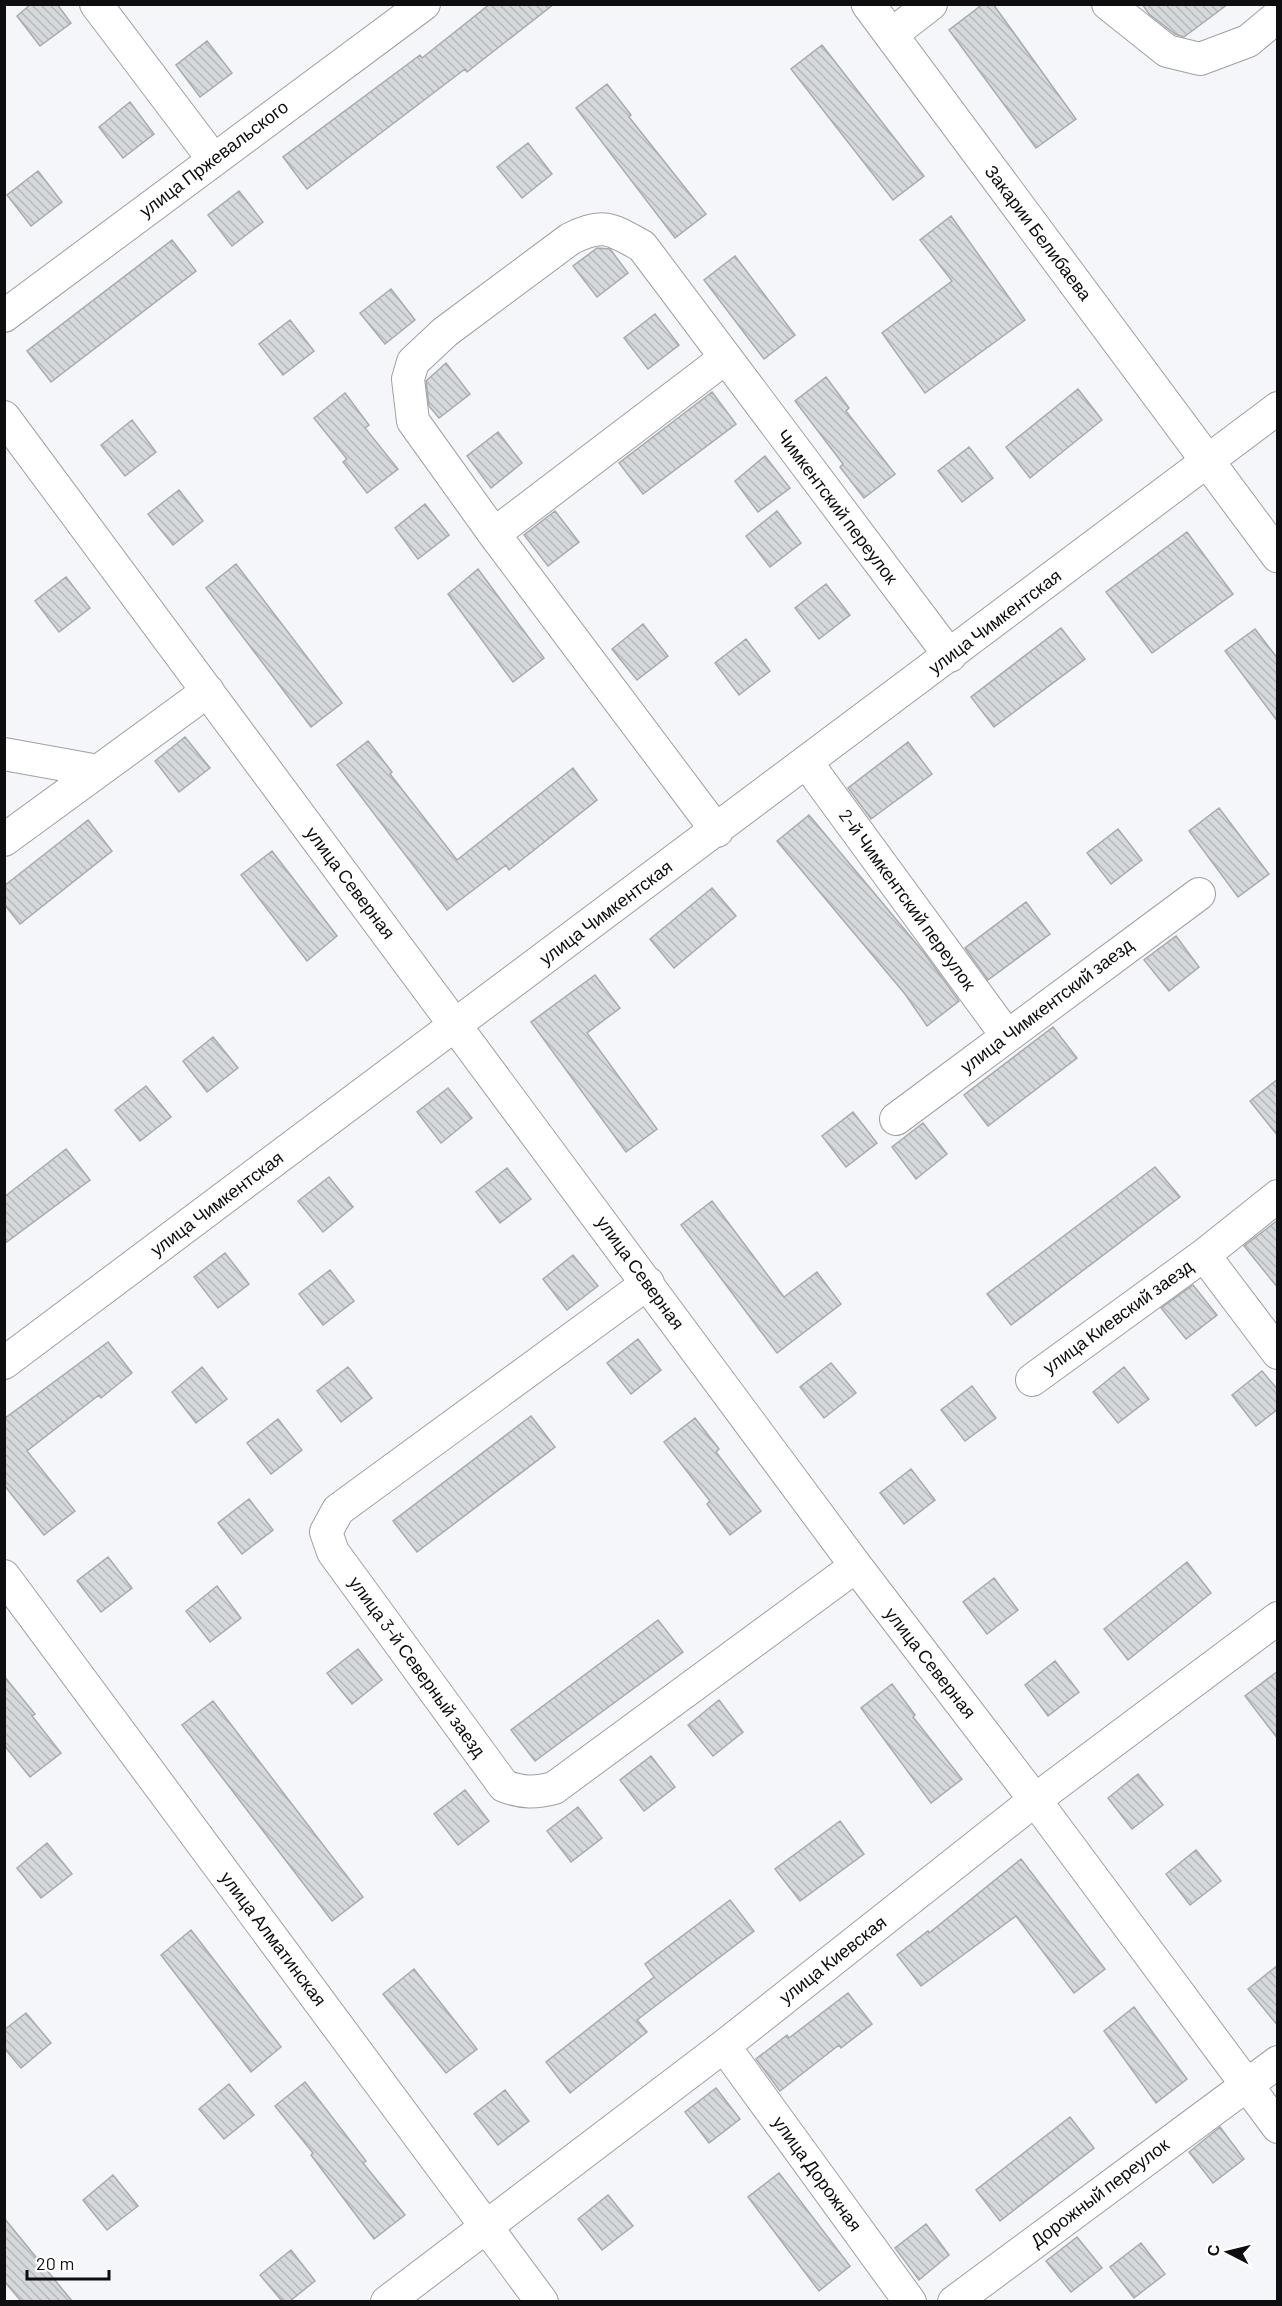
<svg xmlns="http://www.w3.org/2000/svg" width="1282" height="2306" font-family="Barlow,sans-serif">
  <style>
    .building { fill: url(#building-back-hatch); stroke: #a8abad; stroke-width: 1.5 }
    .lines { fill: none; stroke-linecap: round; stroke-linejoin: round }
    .street-casing { stroke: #a0a0a4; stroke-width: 34 }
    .secondary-casing { stroke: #a0a0a4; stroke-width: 35 }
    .street { stroke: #fff; stroke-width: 32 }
    .secondary { stroke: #fff; stroke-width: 33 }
    .labels { text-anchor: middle; stroke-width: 4.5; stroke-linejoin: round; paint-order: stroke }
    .street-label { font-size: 18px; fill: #0e0e10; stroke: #fff }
  </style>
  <defs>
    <pattern id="building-back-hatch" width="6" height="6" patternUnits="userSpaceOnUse" patternTransform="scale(1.5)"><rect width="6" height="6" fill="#d6d9db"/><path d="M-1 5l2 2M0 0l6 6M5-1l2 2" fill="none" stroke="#b6b9bb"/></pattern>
  </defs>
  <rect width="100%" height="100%" fill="#f5f6f9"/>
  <path class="building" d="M 31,4 L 57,4 L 71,23 L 40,46 L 17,16 Z
    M 490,4 L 554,4 L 467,72 L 465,69 L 307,189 L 283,157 L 420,55 L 422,58 Z
    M 983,4 L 993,4 L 1076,119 L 1036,148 L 949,30 Z
    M 1142,4 L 1228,4 L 1184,37 L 1175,34 L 1149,14 Z
    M 207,41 L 232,73 L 200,97 L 176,65 Z
    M 822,45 L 924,176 L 893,200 L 791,69 Z
    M 607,84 L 631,115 L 629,117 L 706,214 L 675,238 L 576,108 Z
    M 130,102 L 154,134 L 123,158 L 99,127 Z
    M 528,143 L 552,174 L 522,198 L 497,167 Z
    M 38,171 L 62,202 L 31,226 L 7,195 Z
    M 239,191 L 263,222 L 232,246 L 208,215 Z
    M 951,216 L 1025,320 L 925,393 L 882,333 L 952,281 L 920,240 Z
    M 172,240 L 196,271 L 51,382 L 27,351 Z
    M 597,248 L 610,249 L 628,273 L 597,297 L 573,266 Z
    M 735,256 L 795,335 L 764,359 L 704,280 Z
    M 391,289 L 415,320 L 385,344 L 360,313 Z
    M 655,314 L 679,345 L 648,369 L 624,338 Z
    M 290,320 L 314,351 L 283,375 L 259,344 Z
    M 446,363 L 470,394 L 439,418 L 429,406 L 426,381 Z
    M 826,377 L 849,408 L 846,411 L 895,474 L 864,498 L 840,467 L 843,464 L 795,401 Z
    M 1078,389 L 1102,420 L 1030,478 L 1006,447 Z
    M 712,392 L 736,424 L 643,494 L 619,463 Z
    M 345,393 L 369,425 L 365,428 L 398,469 L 367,493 L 343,462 L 347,459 L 314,418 Z
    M 132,420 L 156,452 L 125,476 L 101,445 Z
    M 498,432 L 522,463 L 491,488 L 467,456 Z
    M 969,447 L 993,478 L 962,502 L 938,471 Z
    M 765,456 L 790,488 L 758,512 L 735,481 Z
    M 179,490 L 203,521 L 173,545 L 148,514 Z
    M 425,504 L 449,535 L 418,559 L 395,528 Z
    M 555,511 L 579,542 L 548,566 L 524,535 Z
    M 777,511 L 801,543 L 770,567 L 746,536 Z
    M 1187,532 L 1233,594 L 1152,653 L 1106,592 Z
    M 236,564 L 342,703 L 311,727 L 206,588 Z
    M 478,569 L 544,658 L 513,682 L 448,594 Z
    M 66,577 L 90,608 L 59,632 L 35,601 Z
    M 826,584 L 850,615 L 819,639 L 795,608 Z
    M 643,624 L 668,656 L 637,680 L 612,649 Z
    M 1061,628 L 1085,659 L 994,727 L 971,697 Z
    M 1255,629 L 1278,659 L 1278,722 L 1225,651 Z
    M 746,639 L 770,671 L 739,695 L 715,663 Z
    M 185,737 L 210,768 L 179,792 L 155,761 Z
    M 368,741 L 392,772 L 390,774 L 457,860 L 573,768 L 597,800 L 509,870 L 506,865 L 447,910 L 337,765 Z
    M 908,742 L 932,774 L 871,819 L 848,788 Z
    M 1219,808 L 1269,874 L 1238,897 L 1189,831 Z
    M 809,815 L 925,954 L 959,1001 L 927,1026 L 905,994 L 777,841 Z
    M 88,820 L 112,851 L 20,924 L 4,904 L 4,886 Z
    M 1118,829 L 1142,860 L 1111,884 L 1087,853 Z
    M 272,851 L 337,936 L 307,961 L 241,875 Z
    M 712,888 L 736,916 L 674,968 L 650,939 Z
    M 1026,902 L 1050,934 L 988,980 L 965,948 Z
    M 1176,936 L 1199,967 L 1169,991 L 1144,960 Z
    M 595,975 L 620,1008 L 587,1033 L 657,1129 L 626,1152 L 531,1022 Z
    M 1053,1027 L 1077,1058 L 988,1126 L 964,1095 Z
    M 213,1037 L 238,1068 L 207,1092 L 183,1061 Z
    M 1278,1079 L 1278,1136 L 1250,1101 Z
    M 146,1086 L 171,1117 L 140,1141 L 115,1110 Z
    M 448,1088 L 472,1118 L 441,1143 L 417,1112 Z
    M 853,1112 L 877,1143 L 846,1167 L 822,1136 Z
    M 923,1123 L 947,1154 L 916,1179 L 892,1147 Z
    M 66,1149 L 90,1180 L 4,1244 L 4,1197 Z
    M 1155,1167 L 1180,1197 L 1011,1325 L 987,1294 Z
    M 507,1168 L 531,1199 L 500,1223 L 476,1192 Z
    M 329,1177 L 353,1207 L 323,1232 L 298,1201 Z
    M 712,1201 L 784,1297 L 817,1272 L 841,1304 L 777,1353 L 681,1225 Z
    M 1278,1220 L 1278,1288 L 1244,1246 Z
    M 225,1253 L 249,1284 L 218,1308 L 194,1277 Z
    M 573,1255 L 598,1286 L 567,1310 L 543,1279 Z
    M 330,1270 L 354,1301 L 323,1325 L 299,1294 Z
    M 1193,1285 L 1217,1315 L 1186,1339 L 1161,1308 Z
    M 638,1339 L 661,1370 L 631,1394 L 607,1363 Z
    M 108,1342 L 132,1373 L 101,1398 L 99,1395 L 27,1451 L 75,1511 L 44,1535 L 4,1485 L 4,1419 Z
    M 831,1363 L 856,1393 L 824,1418 L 800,1387 Z
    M 202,1367 L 227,1399 L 196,1423 L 172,1392 Z
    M 348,1367 L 372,1398 L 341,1422 L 317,1391 Z
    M 1124,1367 L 1149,1399 L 1118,1423 L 1093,1392 Z
    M 1262,1371 L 1278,1390 L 1278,1409 L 1256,1426 L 1232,1395 Z
    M 972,1386 L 996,1418 L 965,1441 L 941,1410 Z
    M 531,1416 L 555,1447 L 417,1552 L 393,1521 Z
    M 695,1418 L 719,1449 L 716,1452 L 761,1511 L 730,1535 L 707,1504 L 710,1501 L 664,1442 Z
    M 278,1419 L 302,1450 L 271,1474 L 247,1443 Z
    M 911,1469 L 935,1500 L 904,1524 L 880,1493 Z
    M 249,1499 L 273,1530 L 242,1554 L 218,1523 Z
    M 108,1557 L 132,1588 L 101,1612 L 77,1581 Z
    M 1187,1562 L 1211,1593 L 1128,1660 L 1104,1629 Z
    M 994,1578 L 1018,1610 L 987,1634 L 963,1602 Z
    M 217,1586 L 241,1618 L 210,1642 L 186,1611 Z
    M 658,1620 L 683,1652 L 535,1761 L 511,1730 Z
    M 358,1649 L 382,1680 L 352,1704 L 327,1673 Z
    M 1055,1661 L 1079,1692 L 1048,1716 L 1025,1685 Z
    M 1278,1671 L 1278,1739 L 1245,1696 Z
    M 4,1676 L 35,1714 L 32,1716 L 61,1753 L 30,1777 L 4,1745 Z
    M 892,1684 L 915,1715 L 913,1717 L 962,1779 L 931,1803 L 861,1708 Z
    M 719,1700 L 743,1732 L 713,1756 L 688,1725 Z
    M 213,1701 L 363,1897 L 332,1921 L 182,1725 Z
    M 651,1756 L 675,1787 L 644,1811 L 620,1780 Z
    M 1138,1774 L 1163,1805 L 1132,1829 L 1108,1798 Z
    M 465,1790 L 489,1821 L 458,1845 L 434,1814 Z
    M 578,1807 L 602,1838 L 571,1862 L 547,1831 Z
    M 840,1821 L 864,1854 L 800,1901 L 775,1869 Z
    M 47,1843 L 72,1874 L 41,1898 L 17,1868 Z
    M 1196,1850 L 1221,1881 L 1190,1905 L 1166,1874 Z
    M 1021,1859 L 1105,1969 L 1074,1993 L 1016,1916 L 921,1986 L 897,1955 L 928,1931 L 929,1933 Z
    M 730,1900 L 754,1931 L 637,2020 L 647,2032 L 570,2093 L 546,2062 L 654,1977 L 645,1964 Z
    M 191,1930 L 281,2047 L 251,2072 L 161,1955 Z
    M 1278,1965 L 1278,2026 L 1248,1989 Z
    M 414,1969 L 477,2049 L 446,2073 L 383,1994 Z
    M 848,1993 L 872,2024 L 841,2048 L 839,2045 L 780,2091 L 756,2059 L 787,2035 L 789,2038 Z
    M 1134,2007 L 1187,2079 L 1156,2103 L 1104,2031 Z
    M 26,2013 L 51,2043 L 21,2068 L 4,2048 L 4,2030 Z
    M 305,2082 L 366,2161 L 363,2163 L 405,2215 L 374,2239 L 311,2155 L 313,2153 L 275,2106 Z
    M 229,2084 L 254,2115 L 224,2139 L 199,2109 Z
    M 716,2088 L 740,2119 L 709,2143 L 685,2112 Z
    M 505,2090 L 529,2121 L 498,2145 L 474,2114 Z
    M 1070,2117 L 1094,2148 L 1000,2221 L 976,2190 Z
    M 1220,2127 L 1244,2159 L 1213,2183 L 1189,2152 Z
    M 779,2173 L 850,2266 L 819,2291 L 748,2197 Z
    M 113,2175 L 138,2206 L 107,2230 L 83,2200 Z
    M 608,2195 L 633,2226 L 602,2250 L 578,2219 Z
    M 4,2218 L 72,2301 L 21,2301 L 4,2281 Z
    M 926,2224 L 949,2255 L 919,2280 L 895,2248 Z
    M 1077,2237 L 1102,2268 L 1071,2292 L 1046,2261 Z
    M 1141,2243 L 1165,2274 L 1134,2298 L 1110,2267 Z
    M 291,2250 L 315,2281 L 290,2301 L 282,2301 L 260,2275 Z"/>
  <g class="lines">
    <g class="street-casing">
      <path id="street" d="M 96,4 L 213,159
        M 1108,4 L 1167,51 L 1200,59 L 1248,41 L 1278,16
        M 891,35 L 931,4
        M 4,316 L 424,4
        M 4,417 L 856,1566 L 1035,1800 L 1278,2127
        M 494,534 L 724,359
        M 4,754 L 98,771
        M 807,763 L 1007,1036
        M 717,831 L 494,534 L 413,421 L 408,379 L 413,362 L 445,332 L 570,239 C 603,222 611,229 642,246 L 950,656
        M 4,840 L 208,691
        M 896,1119 L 1199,894
        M 1204,1255 L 1278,1196
        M 648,1283 L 338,1510 L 326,1532 L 333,1552 L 504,1786 C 523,1793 535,1793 554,1788 L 856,1566
        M 4,1363 L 1278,408
        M 1032,1380 L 1204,1255 L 1278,1353
        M 4,1576 L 542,2302
        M 724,2046 L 910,2302
        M 387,2302 L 724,2046 L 1035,1800 L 1278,1618
        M 954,2302 L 1278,2062"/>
    </g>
    <g class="secondary-casing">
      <path id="secondary" d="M 868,4 L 1278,556"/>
    </g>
    <use href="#street" class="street"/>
    <use href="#secondary" class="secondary"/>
  </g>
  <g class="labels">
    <g class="street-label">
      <text transform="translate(214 159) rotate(-37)" y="6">улица Пржевальского</text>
      <text transform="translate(1038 233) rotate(53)" y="6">Закарии Белибаева</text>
      <text transform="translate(837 507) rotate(53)" y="6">Чимкентский переулок</text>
      <text transform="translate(995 622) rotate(-37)" y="6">улица Чимкентская</text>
      <text transform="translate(350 883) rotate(53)" y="6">улица Северная</text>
      <text transform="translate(907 900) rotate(54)" y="6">2-й Чимкентский переулок</text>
      <text transform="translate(606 913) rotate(-37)" y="6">улица Чимкентская</text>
      <text transform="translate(1047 1006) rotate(-37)" y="6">улица Чимкентский заезд</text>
      <text transform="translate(217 1204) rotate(-37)" y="6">улица Чимкентская</text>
      <text transform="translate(640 1273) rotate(54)" y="6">улица Северная</text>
      <text transform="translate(1118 1317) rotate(-36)" y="6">улица Киевский заезд</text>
      <text transform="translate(930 1663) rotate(52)" y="6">улица Северная</text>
      <text transform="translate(417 1667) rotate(54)" y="6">улица 3-й Северный заезд</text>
      <text transform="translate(273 1939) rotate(53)" y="6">улица Алматинская</text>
      <text transform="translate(833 1960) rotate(-38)" y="6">улица Киевская</text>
      <text transform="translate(817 2174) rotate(54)" y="6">улица Дорожная</text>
      <text transform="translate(1100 2193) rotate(-37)" y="6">Дорожный переулок</text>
    </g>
  </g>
  <rect width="1282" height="2306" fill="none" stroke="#0e0e10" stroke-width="12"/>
  <g transform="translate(1228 2252) rotate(277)" stroke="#ffffff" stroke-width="4.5" paint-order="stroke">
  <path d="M0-4.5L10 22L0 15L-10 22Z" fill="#0e0e10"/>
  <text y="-9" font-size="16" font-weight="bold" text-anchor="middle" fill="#0e0e10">С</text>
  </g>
  <path d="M27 2270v9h82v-9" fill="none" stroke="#0e0e10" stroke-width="3"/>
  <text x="36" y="2270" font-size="18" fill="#0e0e10" stroke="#ffffff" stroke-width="4.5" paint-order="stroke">20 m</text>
</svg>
